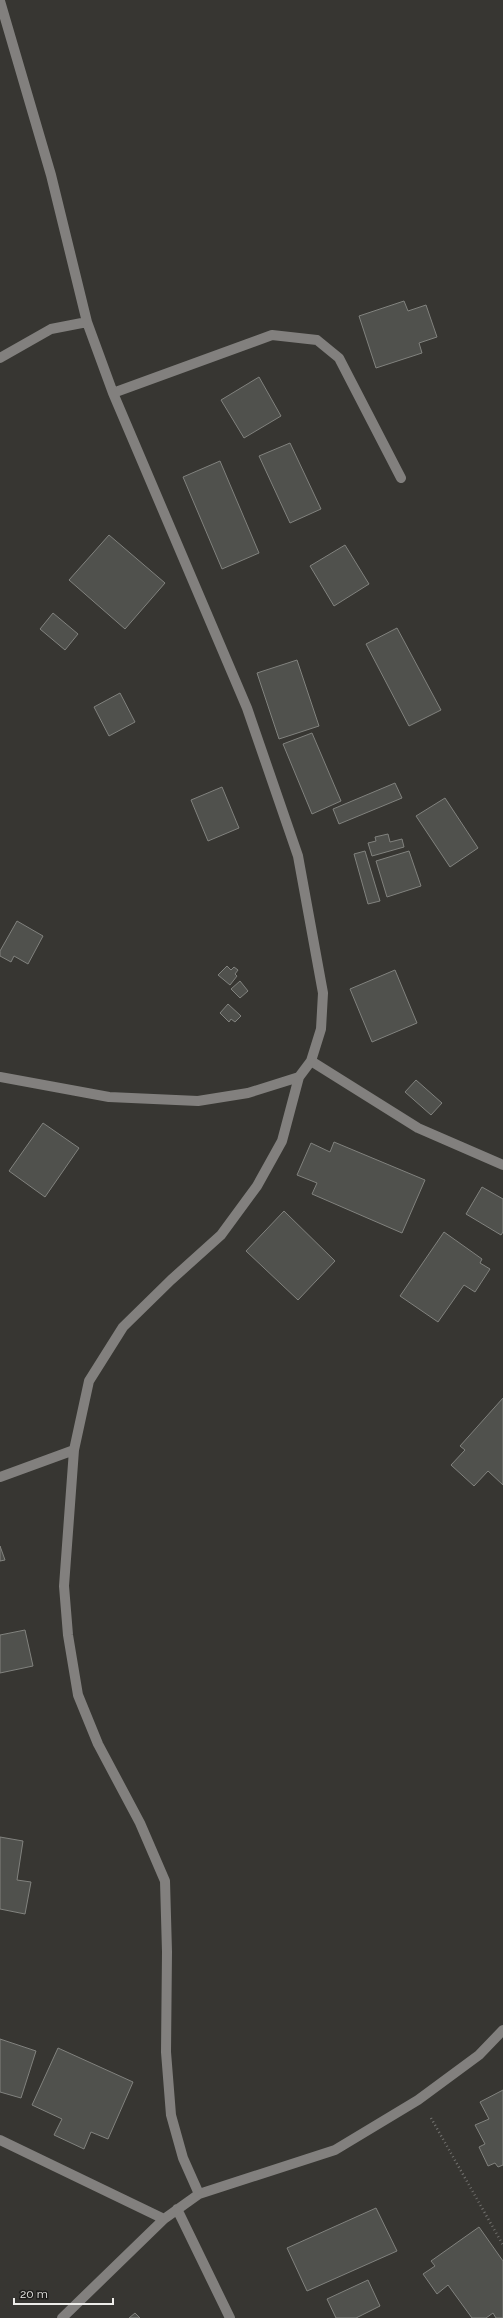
<svg xmlns="http://www.w3.org/2000/svg" width="503" height="2318" font-family="Raleway,sans-serif">
  <style>
    .building { fill: #50514d; stroke: #81827e }
    .lines { fill: none; stroke-linecap: round; stroke-linejoin: round }
    .path { stroke: #72716e; stroke-width: 2.5; stroke-dasharray: 1 3; stroke-linecap: butt }
    .minor { stroke: #82807e; stroke-width: 10 }
  </style>
  <rect width="100%" height="100%" fill="#373632"/>
  <path class="building" d="M 404,301 L 408,311 L 426,305 L 437,337 L 419,343 L 422,353 L 376,368 L 359,316 Z
    M 259,377 L 281,416 L 244,438 L 221,400 Z
    M 290,443 L 321,509 L 290,523 L 259,456 Z
    M 220,461 L 259,553 L 222,569 L 183,477 Z
    M 109,535 L 165,583 L 125,629 L 69,580 Z
    M 345,545 L 369,584 L 334,606 L 310,566 Z
    M 53,613 L 78,634 L 65,650 L 40,629 Z
    M 397,628 L 441,710 L 409,726 L 366,644 Z
    M 297,660 L 319,726 L 279,739 L 257,673 Z
    M 120,693 L 135,722 L 109,736 L 94,707 Z
    M 312,733 L 341,801 L 312,814 L 283,744 Z
    M 395,783 L 402,798 L 339,824 L 333,809 Z
    M 222,787 L 239,828 L 208,841 L 191,800 Z
    M 445,798 L 478,848 L 450,867 L 416,816 Z
    M 388,834 L 390,842 L 402,839 L 404,847 L 372,856 L 368,843 L 376,841 L 375,837 Z
    M 365,851 L 380,901 L 368,904 L 354,854 Z
    M 409,851 L 421,886 L 387,897 L 376,861 Z
    M 17,921 L 43,936 L 28,964 L 14,956 L 11,962 L 0,956 L 0,951 Z
    M 227,966 L 231,970 L 234,967 L 238,970 L 235,974 L 237,976 L 230,985 L 218,975 Z
    M 395,970 L 417,1023 L 372,1042 L 350,989 Z
    M 240,981 L 248,991 L 240,998 L 231,989 Z
    M 228,1004 L 241,1016 L 235,1022 L 231,1019 L 229,1022 L 220,1013 Z
    M 416,1080 L 442,1103 L 431,1115 L 405,1092 Z
    M 43,1123 L 79,1148 L 45,1197 L 9,1171 Z
    M 334,1142 L 425,1180 L 402,1233 L 312,1194 L 317,1183 L 297,1175 L 311,1143 L 330,1152 Z
    M 482,1187 L 503,1199 L 503,1232 L 501,1235 L 466,1214 Z
    M 284,1211 L 335,1261 L 298,1300 L 246,1251 Z
    M 444,1232 L 482,1259 L 480,1263 L 490,1269 L 475,1292 L 464,1285 L 438,1322 L 400,1296 Z
    M 503,1398 L 503,1485 L 488,1471 L 474,1486 L 451,1465 L 465,1450 L 460,1446 Z
    M 0,1546 L 5,1560 L 0,1561 Z
    M 25,1630 L 33,1666 L 0,1673 L 0,1635 Z
    M 0,1837 L 23,1841 L 17,1880 L 31,1882 L 25,1914 L 0,1909 Z
    M 0,2039 L 36,2051 L 21,2098 L 0,2092 Z
    M 58,2048 L 133,2082 L 108,2139 L 91,2132 L 84,2149 L 54,2135 L 62,2119 L 32,2105 Z
    M 503,2090 L 503,2165 L 498,2167 L 495,2163 L 488,2166 L 479,2147 L 485,2144 L 475,2125 L 489,2119 L 480,2102 Z
    M 376,2208 L 397,2251 L 307,2291 L 287,2248 Z
    M 479,2227 L 503,2261 L 503,2318 L 496,2318 L 493,2313 L 486,2318 L 472,2318 L 448,2285 L 437,2294 L 423,2274 L 435,2266 L 431,2261 Z
    M 368,2280 L 380,2306 L 356,2318 L 336,2318 L 327,2299 Z
    M 135,2313 L 140,2318 L 129,2318 Z"/>
  <g class="lines">
    <path class="path" d="M 431,2118 L 503,2245"/>
    <path class="minor" d="M 0,1 L 51,175 L 87,322 L 113,393 L 247,708 L 298,856 L 323,993 L 321,1029 L 311,1061 L 299,1077 L 248,1093 L 198,1101 L 109,1097 L 0,1077
      M 0,358 L 51,329 L 87,322
      M 113,393 L 272,335 L 317,340 L 339,358 L 401,478
      M 311,1061 L 418,1128 L 503,1165
      M 0,1477 L 74,1450
      M 0,2140 L 164,2219
      M 199,2194 L 183,2158 L 171,2115 L 166,2052 L 167,1952 L 165,1881 L 140,1823 L 98,1744 L 78,1695 L 68,1635 L 64,1586 L 74,1450 L 89,1381 L 123,1327 L 171,1280 L 221,1235 L 257,1186 L 282,1141 L 299,1077
      M 177,2209 L 230,2318
      M 62,2318 L 164,2219 L 199,2194 L 335,2150 L 418,2100 L 479,2055 L 503,2030"/>
  </g>
  <path d="M14 2298v6h99v-6" fill="none" stroke="#eeedea" stroke-width="2"/>
  <text x="20" y="2298" font-size="12" fill="#eeedea" stroke="#1e1e1c" stroke-width="3" paint-order="stroke">20 m</text>
</svg>
